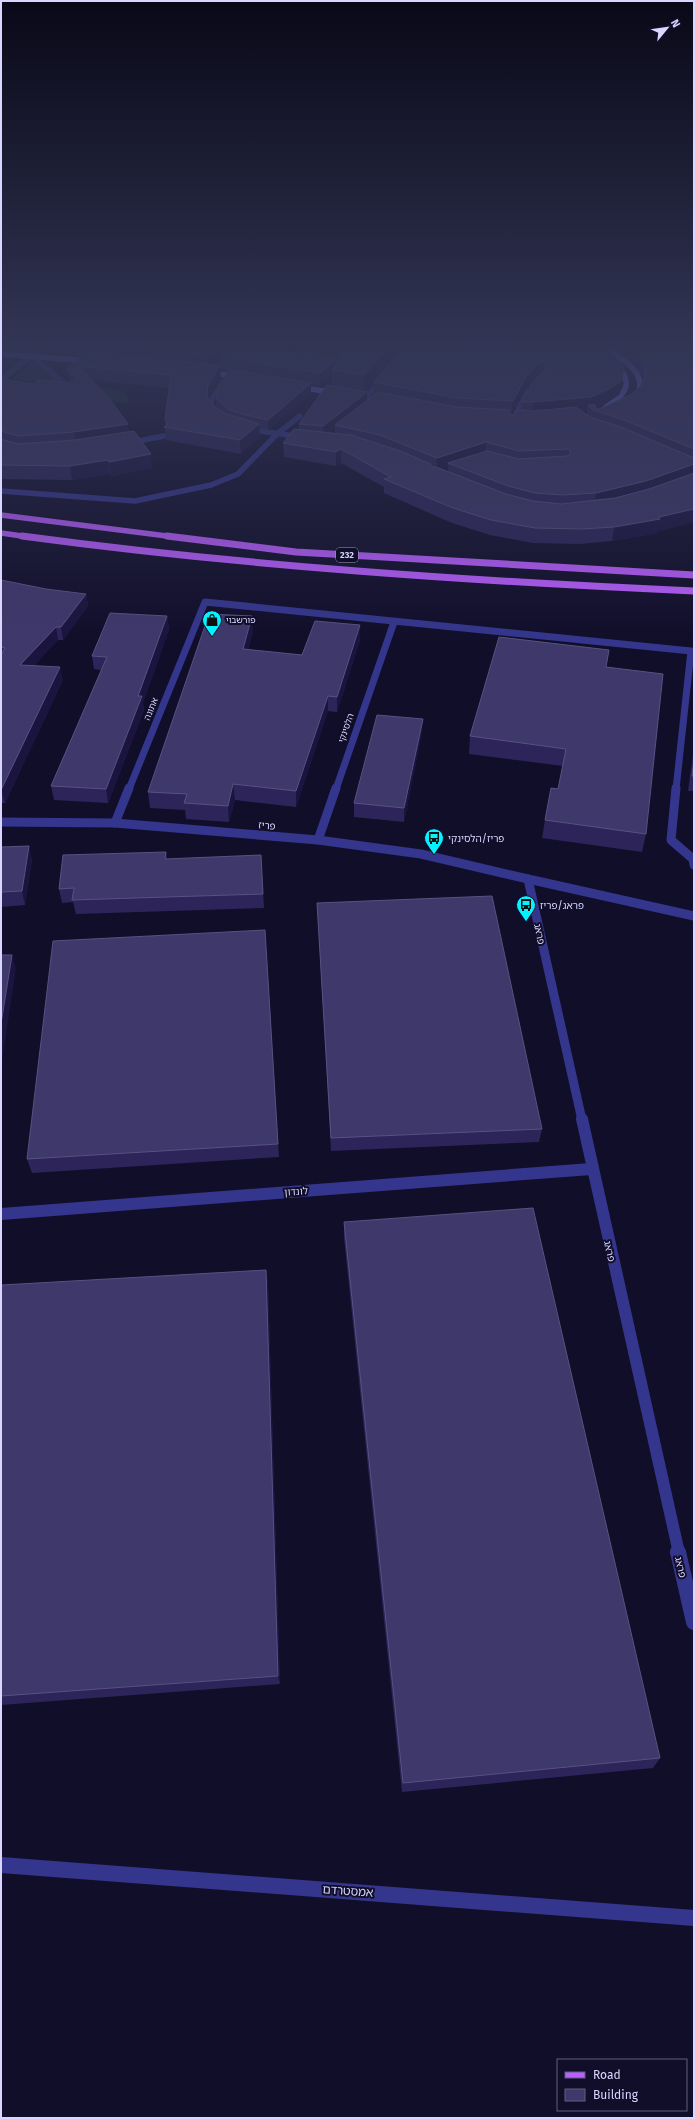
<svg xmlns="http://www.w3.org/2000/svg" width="695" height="2119" font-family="'Fira Sans','Noto Sans Hebrew',sans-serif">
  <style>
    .green { fill: #103531 }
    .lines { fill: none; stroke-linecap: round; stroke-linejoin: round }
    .lane-far2 { stroke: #34368d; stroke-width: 5.5 }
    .lane-far1 { stroke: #34368d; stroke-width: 7 }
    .lane { stroke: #34368d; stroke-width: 9 }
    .street-far3 { stroke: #34368d; stroke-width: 5.5 }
    .street-far2 { stroke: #34368d; stroke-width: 9 }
    .street-far1 { stroke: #34368d; stroke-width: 12 }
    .street { stroke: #34368d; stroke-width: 16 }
    .secondary { stroke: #6e72ff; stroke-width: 5.5 }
    .primary-far1 { stroke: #ba5eff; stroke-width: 5.5 }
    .primary { stroke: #ba5eff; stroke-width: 7 }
    .wall { fill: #2d2559; fill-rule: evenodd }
    .shaded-wall { fill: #1a143f }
    .building { fill: #3f386b; stroke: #585182 }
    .labels { text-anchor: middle; stroke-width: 4; stroke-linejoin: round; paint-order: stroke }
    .shield { fill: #110e2a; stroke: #9d9bbf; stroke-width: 1 }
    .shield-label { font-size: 9px; font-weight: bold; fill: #d9d7ff }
    .far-poi-label { font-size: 9px; fill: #d9d7ff; stroke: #110e2a; text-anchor: start }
    .far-street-label { font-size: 9px; fill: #d9d7ff; stroke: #110e2a }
    .street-label { font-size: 10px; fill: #d9d7ff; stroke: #110e2a }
    .poi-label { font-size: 10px; fill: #d9d7ff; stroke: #110e2a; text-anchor: start }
    .near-street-label { font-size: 12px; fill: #d9d7ff; stroke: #110e2a }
  </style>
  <rect width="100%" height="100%" fill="#110e2a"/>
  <path class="green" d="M 306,345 L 342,349 L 326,368 L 288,363 Z
    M 34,362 L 64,386 L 12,379 Z
    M 100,388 C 111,389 125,388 129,400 L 128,404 L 72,394 Z"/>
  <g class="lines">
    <path class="lane-far2" d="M 1,491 L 135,501 L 211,485 L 238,474 L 277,434 L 300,416"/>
    <path class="lane-far1" d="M 129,789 L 205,602 L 691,651 L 676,789
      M 336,789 L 394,622"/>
    <path class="lane" d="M 676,788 L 671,840 L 693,859 L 694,865
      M 115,823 L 129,788
      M 318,840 L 336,788
      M 528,879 L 694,916"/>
    <path class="street-far3" d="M 265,343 L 284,346
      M 308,343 L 351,349
      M 32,356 L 73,391
      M 1,380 L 47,343
      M 366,398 L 382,379
      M 217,415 L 211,405 L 213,397 L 225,381
      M 512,421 L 528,391
      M 247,429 L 301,437
      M 128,443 L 164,436"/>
    <path class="street-far2" d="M 1,822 L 115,823 L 318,840 L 421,854 L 528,879 L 582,1120"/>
    <path class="street-far1" d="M 582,1119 L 679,1553
      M 1,1214 L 591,1169"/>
    <path class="street" d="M 678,1552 L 694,1622
      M 1,1865 L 694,1918"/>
    <path class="secondary" d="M 590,343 C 611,351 649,368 638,395
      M 1,354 L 91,361
      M 208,372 L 240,377
      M 299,387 L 336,393
      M 606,407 C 628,394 634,381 614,362"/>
    <path class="primary-far1" d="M 1,515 L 175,537
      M 1,533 L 29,537"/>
    <path class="primary" d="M 22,536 C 245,566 469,581 694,591
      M 167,536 L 296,552 L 694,575"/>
  </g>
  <path class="wall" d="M 1,343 L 40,343 L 31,350 L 2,350 L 3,358 L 1,360 Z
    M 42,343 L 283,343 L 283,350 L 282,351 L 337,363 L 337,349 L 342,343 L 507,343 L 506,346 L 512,344 L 512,343 L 694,343 L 694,522 L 658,531 L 658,533 L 612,541 L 580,544 L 533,543 L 490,535 L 452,523 L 384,493 L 384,487 L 341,463 L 336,466 L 284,457 L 283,443 L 299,429 L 299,424 L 332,386 L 332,375 L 320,386 L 311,384 L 311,393 L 268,430 L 259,428 L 260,437 L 241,454 L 166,440 L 164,427 L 166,425 L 165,419 L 169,388 L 92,380 L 129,432 L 152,468 L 111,476 L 110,474 L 72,480 L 1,479 L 1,379 L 34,384 L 70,383 L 67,369 L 83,355 L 43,351 ZM 605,346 L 609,346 L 626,357 L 636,367 L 643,379 L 643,381 L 640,387 L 630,395 L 599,409 L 596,408 L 595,407 L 611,400 L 620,394 L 604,348 ZM 221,347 L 228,348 L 222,354 ZM 394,350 L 399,350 L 399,353 L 374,382 L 374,395 L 367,400 L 367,392 L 366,392 L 394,358 ZM 220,358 L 220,365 L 213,364 ZM 221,369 L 230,371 L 216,398 L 216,407 L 210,403 L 209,400 L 209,398 L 221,378 ZM 538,376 L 539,376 L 522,402 L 521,410 L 512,416 L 510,415 L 512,415 L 524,391 ZM 587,410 L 587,415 L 581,411 ZM 335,427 L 335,434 L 329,433 ZM 448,468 L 448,471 L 443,469 Z
    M 1,580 L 46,589 L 86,594 L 88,606 L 63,640 L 58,640 L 34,665 L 63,680 L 5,803 L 1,803 Z
    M 167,616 L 169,629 L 143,703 L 144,710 L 108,803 L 54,800 L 51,786 L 101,670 L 94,669 L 92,656 Z
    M 253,631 L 248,650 L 302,655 L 360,640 L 337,712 L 328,711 L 296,807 L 235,800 L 229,822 L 186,819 L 185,810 L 150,808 L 148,792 Z
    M 606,667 L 646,834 L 642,852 L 542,838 L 545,820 L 558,789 L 563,766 L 469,754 L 470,736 Z
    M 422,732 L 404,822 L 354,817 L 354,803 Z
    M 694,747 L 694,791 L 688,791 Z
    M 1,847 L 32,859 L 25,905 L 1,907 Z
    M 166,852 L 167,859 L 261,855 L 264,908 L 76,914 L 73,902 L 62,903 L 59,889 Z
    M 317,903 L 542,1129 L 539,1142 L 331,1151 Z
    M 265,930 L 279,1157 L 32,1173 L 27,1159 Z
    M 344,1222 L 660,1758 L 653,1768 L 402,1792 L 344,1238 Z
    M 266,1270 L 268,1283 L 280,1684 L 1,1705 L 1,1295 Z"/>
  <path class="shaded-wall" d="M 30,343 L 40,343 L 31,350 Z
    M 220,343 L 222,355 L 220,356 L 220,358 L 210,368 L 209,355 Z
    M 276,343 L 283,343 L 283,350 L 269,362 L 269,350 Z
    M 392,343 L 394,343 L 394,358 L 364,393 L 364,375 Z
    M 400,343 L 405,343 L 405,347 L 400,350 Z
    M 1,347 L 3,358 L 1,360 Z
    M 337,359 L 337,371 L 332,370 L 332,375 L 320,386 L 320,373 Z
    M 544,362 L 542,375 L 538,376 L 524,391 L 512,415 L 513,401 L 525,378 L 539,363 Z
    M 220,365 L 221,378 L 209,398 L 208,410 L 207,396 L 208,385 Z
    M 624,367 L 620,394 L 611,400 L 592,408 L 588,405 L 587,410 L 532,416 L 533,402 Z
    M 311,383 L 311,393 L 268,430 L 268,420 Z
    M 367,392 L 367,403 L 335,425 L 335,427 L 323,437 L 323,426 Z
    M 128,424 L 130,437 L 77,446 L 74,432 Z
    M 259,424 L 260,437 L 241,454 L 240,440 Z
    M 486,442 L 485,456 L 448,463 L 448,468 L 436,472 L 437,458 Z
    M 341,449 L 341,463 L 336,466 L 336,452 Z
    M 151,454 L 152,468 L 111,476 L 109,462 Z
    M 108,460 L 110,474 L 72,480 L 70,466 Z
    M 694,464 L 694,471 L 693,478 L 594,507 L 596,493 Z
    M 694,509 L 694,522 L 658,531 L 658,533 L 612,541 L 614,527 L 659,517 Z
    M 86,594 L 88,606 L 63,640 L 61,627 Z
    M 167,616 L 169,629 L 143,703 L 144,710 L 108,803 L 106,789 Z
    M 252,616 L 253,631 L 244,665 L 243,649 Z
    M 360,625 L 360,640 L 337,712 L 337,697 Z
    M 56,627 L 58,640 L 23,678 L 20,665 Z
    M 60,667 L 63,680 L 5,803 L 1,790 Z
    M 328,696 L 328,711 L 296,807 L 296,791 Z
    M 423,719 L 422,732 L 404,822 L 404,808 Z
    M 233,784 L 235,800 L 229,822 L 228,806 Z
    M 29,846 L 32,859 L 25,905 L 22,891 Z
    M 12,955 L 16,969 L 1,1067 L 1,1024 Z
    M 266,1270 L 268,1283 L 280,1684 L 278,1676 Z"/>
  <path class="building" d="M 88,343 L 220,343 L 209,355 Z
    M 232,343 L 276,343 L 269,350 L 337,359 L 320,373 L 220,356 Z
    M 342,343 L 392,343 L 364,375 L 332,370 L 343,354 L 337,349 Z
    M 407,343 L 505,354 L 508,353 L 509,349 L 506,346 L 481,343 L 505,343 L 506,346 L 512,344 L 512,343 L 595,343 L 603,347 L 620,361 L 624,367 L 622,380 L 613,387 L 591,397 L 533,402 L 522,402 L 532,383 L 546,369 L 547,365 L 544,362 L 539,363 L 525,378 L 513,401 L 457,398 L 374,382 L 400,352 L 399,346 L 404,346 Z
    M 626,343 L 694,343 L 694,449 L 624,420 L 594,410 L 588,405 L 594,404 L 596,408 L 599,409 L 630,395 L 640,387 L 645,377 L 645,366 L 638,354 Z
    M 86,353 L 220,365 L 208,385 L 207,396 L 210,403 L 224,413 L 259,424 L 240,440 L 164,427 L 167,424 L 165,419 L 171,375 L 78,366 L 109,398 L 128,424 L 74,432 L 18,436 L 1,431 L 1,379 L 34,384 L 38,380 L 73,383 L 76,380 L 76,377 L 67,369 Z
    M 230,370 L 311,383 L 268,420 L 242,414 L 228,409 L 216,398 L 218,386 Z
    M 327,385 L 367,392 L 323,426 L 299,424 Z
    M 378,392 L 456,407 L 509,410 L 509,413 L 512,416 L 518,410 L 534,411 L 576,407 L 590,417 L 621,427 L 694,458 L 694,464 L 646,481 L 596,493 L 562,495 L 535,493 L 508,486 L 448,463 L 487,451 L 519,459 L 567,456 L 571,454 L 569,449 L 519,451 L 486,442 L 437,458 L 380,435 L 335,425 Z
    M 294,429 L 351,435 L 403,452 L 430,464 L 432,467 L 436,467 L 506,494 L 533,501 L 561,504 L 615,498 L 649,489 L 694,473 L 694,509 L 659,517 L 660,519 L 614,527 L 582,529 L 535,528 L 491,520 L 453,508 L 384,479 L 391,477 L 341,449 L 336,452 L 283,443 Z
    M 134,431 L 151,454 L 109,462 L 108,460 L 70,466 L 1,465 L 1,439 L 18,444 L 75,440 Z
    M 1,580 L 46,589 L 86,594 L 61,627 L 56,627 L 20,665 L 60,667 L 1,790 L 1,655 L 5,648 L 1,647 Z
    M 110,613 L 167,616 L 138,696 L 142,696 L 106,789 L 51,786 L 107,657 L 92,656 Z
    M 209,614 L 252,616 L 243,649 L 302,655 L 315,621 L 360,625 L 337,697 L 328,696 L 296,791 L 233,784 L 228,806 L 184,803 L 187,794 L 148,792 Z
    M 499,637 L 609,650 L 606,667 L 663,674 L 646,834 L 545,820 L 551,788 L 558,789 L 566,749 L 470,736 Z
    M 377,715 L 423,719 L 404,808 L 354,803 Z
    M 694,761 L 694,776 L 692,776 Z
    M 29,846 L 22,891 L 1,892 L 1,847 Z
    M 166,852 L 165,859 L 261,855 L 263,894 L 72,900 L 74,888 L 59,889 L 63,855 Z
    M 492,896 L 542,1129 L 331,1138 L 317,903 Z
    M 265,930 L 278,1144 L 27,1159 L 53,941 Z
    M 1,955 L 12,955 L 1,1024 Z
    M 533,1208 L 660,1758 L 403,1783 L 344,1222 Z
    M 266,1270 L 278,1676 L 1,1696 L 1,1295 L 2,1285 Z"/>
  <linearGradient id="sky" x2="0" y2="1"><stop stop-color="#090817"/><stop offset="0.54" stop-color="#323655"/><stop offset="1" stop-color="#323655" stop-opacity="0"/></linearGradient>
  <rect width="695" height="640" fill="url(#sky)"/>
  <defs>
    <g id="shop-pin" transform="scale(1)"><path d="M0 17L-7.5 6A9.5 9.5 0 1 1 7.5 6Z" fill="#03f4ff" stroke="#110e2a"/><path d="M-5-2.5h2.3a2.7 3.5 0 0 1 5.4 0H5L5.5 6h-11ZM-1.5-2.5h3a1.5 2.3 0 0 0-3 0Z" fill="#111"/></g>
    <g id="bus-pin" transform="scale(1)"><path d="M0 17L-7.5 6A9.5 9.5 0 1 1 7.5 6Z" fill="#03f4ff" stroke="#110e2a"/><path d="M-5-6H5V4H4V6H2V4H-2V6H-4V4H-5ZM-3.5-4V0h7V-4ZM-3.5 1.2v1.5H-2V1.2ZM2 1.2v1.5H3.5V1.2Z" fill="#111"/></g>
  </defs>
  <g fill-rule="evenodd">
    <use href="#shop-pin" x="212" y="620"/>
    <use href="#bus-pin" x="434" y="838"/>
    <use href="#bus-pin" x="526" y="905"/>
  </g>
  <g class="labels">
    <rect class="shield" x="336" y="548" width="22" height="14" rx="3"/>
    <g class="shield-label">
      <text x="347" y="558">232</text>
    </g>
    <g class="far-poi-label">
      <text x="226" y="623">פורשבוי</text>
    </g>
    <g class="far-street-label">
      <text transform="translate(151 709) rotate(-68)" y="3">אתונה</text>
      <text transform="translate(346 728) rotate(-71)" y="3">הלסינקי</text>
    </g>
    <g class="street-label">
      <text transform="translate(267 825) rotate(5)" y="4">פריז</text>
      <text transform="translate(540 934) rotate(78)" y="4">פראג</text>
      <text transform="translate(296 1191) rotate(-4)" y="4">לונדון</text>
      <text transform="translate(610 1251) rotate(77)" y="4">פראג</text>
      <text transform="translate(681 1567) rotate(77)" y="4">פראג</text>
    </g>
    <g class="poi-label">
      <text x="448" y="842">פריז/הלסינקי</text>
      <text x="540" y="909">פראג/פריז</text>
    </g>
    <g class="near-street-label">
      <text transform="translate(348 1891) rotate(4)" y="4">אמסטרדם</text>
    </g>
  </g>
  <rect width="695" height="2119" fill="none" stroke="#d9d7ff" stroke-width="4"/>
  <rect x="557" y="2059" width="130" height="52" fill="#110e2a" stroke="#615e7f"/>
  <rect x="565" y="2072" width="20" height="6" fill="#ba5eff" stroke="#615e7f"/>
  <text x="593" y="2079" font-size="12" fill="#d9d7ff">Road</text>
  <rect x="565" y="2089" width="20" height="12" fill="#3f386b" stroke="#615e7f"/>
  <text x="593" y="2099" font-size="12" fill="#d9d7ff">Building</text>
  <g transform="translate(667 28) rotate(61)" stroke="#110e2a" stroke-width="3" paint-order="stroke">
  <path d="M0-3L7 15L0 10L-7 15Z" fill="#d9d7ff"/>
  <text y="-6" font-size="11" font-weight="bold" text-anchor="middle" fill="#d9d7ff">N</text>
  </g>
</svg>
